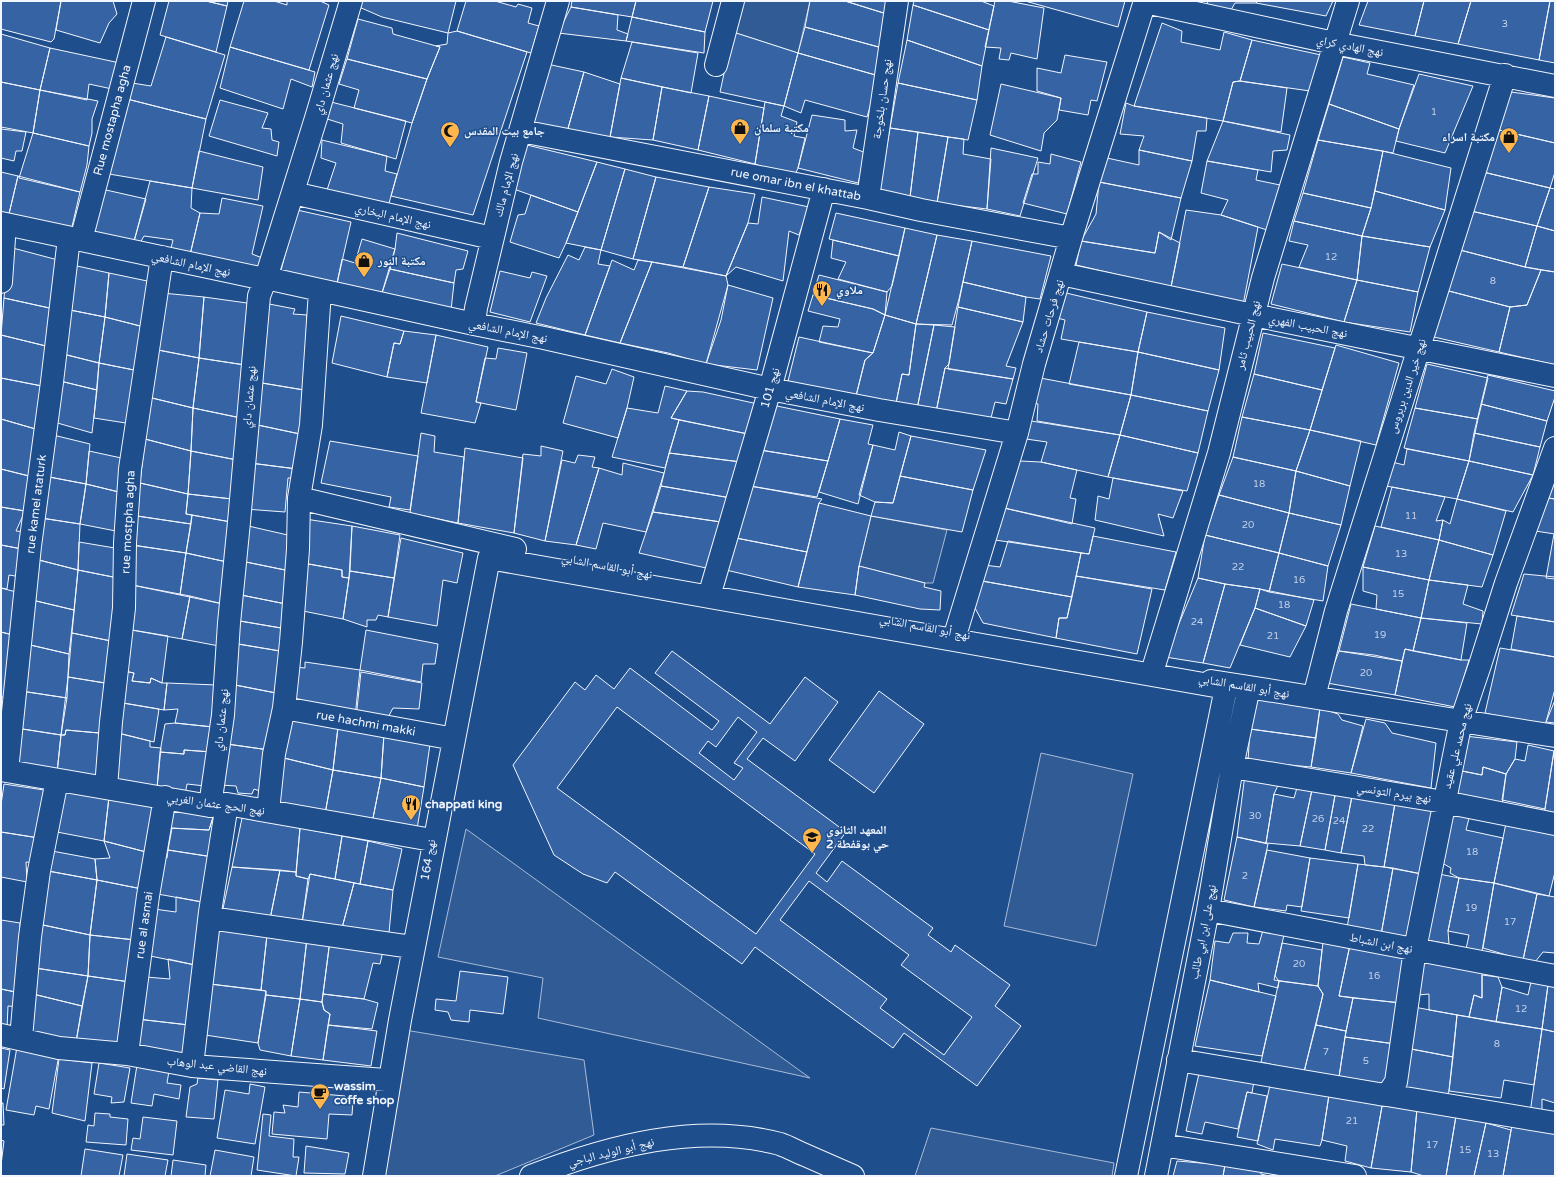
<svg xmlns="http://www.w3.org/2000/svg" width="1556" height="1177" font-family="'Varela Round','Noto Naskh Arabic',sans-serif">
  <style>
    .built { fill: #305b95; stroke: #a8bbd7 }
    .building { fill: #3563a3; stroke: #f2f6ff; fill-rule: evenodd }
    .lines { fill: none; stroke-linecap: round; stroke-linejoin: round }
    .minor-casing { stroke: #f2f6ff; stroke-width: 24 }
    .minor { stroke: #1f4e8c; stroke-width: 22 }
    .labels { text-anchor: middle; stroke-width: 3; stroke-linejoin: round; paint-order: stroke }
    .number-label { font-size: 10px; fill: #c3d1e8 }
    .street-label { font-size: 12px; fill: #f2f6ff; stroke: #1f4e8c }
    .poi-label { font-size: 12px; font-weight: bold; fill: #f2f6ff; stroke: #1f4e8c; text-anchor: start }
  </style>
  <rect width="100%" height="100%" fill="#1f4e8c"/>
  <path class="built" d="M 741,1 L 810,1 L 798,53 L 733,32 Z
    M 871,516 L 947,530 L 933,583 L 925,583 L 859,566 Z
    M 1041,753 L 1133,774 L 1096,946 L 1004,926 Z
    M 466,829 L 810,1078 L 538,1018 L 543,978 L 438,957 Z
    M 405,1030 L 584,1060 L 594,1135 L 495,1176 L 381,1176 Z
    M 931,1128 L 1114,1163 L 1112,1176 L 915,1176 Z"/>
  <path class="building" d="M 1,1 L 61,1 L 54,39 L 51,42 L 1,29 Z
    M 61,1 L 113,1 L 117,14 L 109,23 L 100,43 L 56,30 Z
    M 169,1 L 206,1 L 227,6 L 216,52 L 160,35 Z
    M 206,1 L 228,1 L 227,6 Z
    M 244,1 L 274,1 L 287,5 L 287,1 L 320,1 L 329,5 L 309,70 L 230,47 Z
    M 361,1 L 456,1 L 448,33 L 382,17 L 359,7 Z
    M 466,1 L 495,1 L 516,7 L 518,4 L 532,8 L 528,23 L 539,26 L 531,53 L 457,31 Z
    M 572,1 L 636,1 L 632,17 L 571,7 Z
    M 636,1 L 713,1 L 705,32 L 632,17 Z
    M 810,1 L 845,1 L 890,15 L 886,49 L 805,27 Z
    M 845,1 L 892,1 L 890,15 Z
    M 914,1 L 981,1 L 994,6 L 989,30 L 913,5 Z
    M 995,1 L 1008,1 L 1044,8 L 1037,59 L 1011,53 L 1009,60 L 999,59 L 1001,48 L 985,47 Z
    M 1025,1 L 1125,1 L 1118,27 Z
    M 1208,1 L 1258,1 L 1256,3 L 1235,3 L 1231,10 L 1206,6 Z
    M 1258,1 L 1333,1 L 1326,16 L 1256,3 Z
    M 1368,1 L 1424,1 L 1415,36 L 1359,25 Z
    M 1424,1 L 1471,1 L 1458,44 L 1415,36 Z
    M 1471,1 L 1550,1 L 1539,60 L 1458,44 Z
    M 1550,1 L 1555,1 L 1555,63 L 1539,60 Z
    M 913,5 L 989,30 L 982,66 L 907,40 Z
    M 571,7 L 618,15 L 617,30 L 628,34 L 626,41 L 558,33 Z
    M 632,17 L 705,32 L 704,53 L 626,41 Z
    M 358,19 L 392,28 L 393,34 L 440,47 L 427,79 L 347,59 Z
    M 1162,23 L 1182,31 L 1181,42 L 1220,50 L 1224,32 L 1252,40 L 1240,81 L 1233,82 L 1223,121 L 1134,106 Z
    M 805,27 L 886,49 L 879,76 L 798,53 Z
    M 457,31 L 527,52 L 473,215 L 391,196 L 412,123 L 427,79 L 440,47 L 436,46 L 447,44 L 448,33 Z
    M 733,32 L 798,53 L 784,106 L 720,92 Z
    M 1,34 L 50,48 L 40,90 L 1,82 Z
    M 166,37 L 225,55 L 206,119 L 127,99 L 132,83 L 151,86 Z
    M 907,40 L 982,66 L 977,100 L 898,83 Z
    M 1252,40 L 1321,55 L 1310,91 L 1240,81 Z
    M 632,42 L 698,53 L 691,93 L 621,78 Z
    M 230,47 L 315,72 L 312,87 L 291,79 L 283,109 L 220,88 Z
    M 50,48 L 120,63 L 112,89 L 89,84 L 87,100 L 40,90 Z
    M 798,53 L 879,76 L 867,117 L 805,100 L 801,113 L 784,106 Z
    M 1065,55 L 1107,62 L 1097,101 L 1091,100 L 1088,115 L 1059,110 L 1061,98 L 1037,91 L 1037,68 L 1061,73 Z
    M 1343,57 L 1370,63 L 1367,74 L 1414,85 L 1399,129 L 1329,104 Z
    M 347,59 L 427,79 L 412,123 L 354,108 L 359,90 L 339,84 Z
    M 547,64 L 584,72 L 567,132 L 533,127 Z
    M 584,72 L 620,84 L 610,137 L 567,132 Z
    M 1419,74 L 1473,86 L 1445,153 L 1396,141 L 1399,129 Z
    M 621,78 L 662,87 L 653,140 L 610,137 Z
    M 1240,81 L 1287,88 L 1281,132 L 1223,121 L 1233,82 Z
    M 1,82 L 40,90 L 33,133 L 1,127 Z
    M 898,83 L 977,100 L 968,140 L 890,128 Z
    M 1001,84 L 1061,98 L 1057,120 L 1044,133 L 1041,151 L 990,135 Z
    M 662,87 L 709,96 L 698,150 L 653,140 Z
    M 40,90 L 98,101 L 92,119 L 92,133 L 89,146 L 33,133 Z
    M 1511,92 L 1555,98 L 1555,143 L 1499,130 Z
    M 709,96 L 764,108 L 755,164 L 698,150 Z
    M 127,99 L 206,119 L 192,188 L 109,174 Z
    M 220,100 L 268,113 L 262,128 L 271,129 L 272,140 L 279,142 L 277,156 L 209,136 Z
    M 331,102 L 406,121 L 396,159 L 341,143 L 343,124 L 324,118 Z
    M 765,102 L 784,106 L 781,116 L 797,122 L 794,136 L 805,138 L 798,168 L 794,177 L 755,164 Z
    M 1126,103 L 1134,106 L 1207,118 L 1206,131 L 1197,131 L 1192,161 L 1139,150 L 1144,136 L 1120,134 Z
    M 1329,104 L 1399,129 L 1393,153 L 1318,140 Z
    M 812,115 L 845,120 L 845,131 L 857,130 L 853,148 L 866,153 L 858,183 L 798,168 Z
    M 1223,121 L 1290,135 L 1287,150 L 1273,151 L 1271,172 L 1207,161 Z
    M 890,128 L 918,132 L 910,197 L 879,192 Z
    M 1,129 L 26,132 L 22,151 L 16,151 L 14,161 L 1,158 Z
    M 1499,130 L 1555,143 L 1555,172 L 1550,188 L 1483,172 Z
    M 918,132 L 948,137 L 937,203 L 910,197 Z
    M 33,133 L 89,146 L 87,165 L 80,192 L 19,178 Z
    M 948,137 L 964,139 L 963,154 L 991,159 L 987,209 L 937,203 Z
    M 322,140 L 387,156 L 385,171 L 397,174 L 388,207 L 327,190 L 336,163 L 321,158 Z
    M 1318,140 L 1383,151 L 1371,208 L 1303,193 Z
    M 527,145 L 597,162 L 578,212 L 511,188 Z
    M 991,148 L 1038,158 L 1020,216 L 987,209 Z
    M 1139,150 L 1192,161 L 1181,198 L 1099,182 L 1107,158 L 1139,165 Z
    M 199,151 L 263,167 L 258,200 L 192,188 Z
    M 1383,151 L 1451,168 L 1445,210 L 1375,191 Z
    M 1051,154 L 1081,162 L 1067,214 L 1023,203 L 1032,174 L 1038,174 L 1038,162 L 1050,164 Z
    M 1207,161 L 1258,170 L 1256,180 L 1280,185 L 1270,231 L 1221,215 L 1228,200 L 1201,193 Z
    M 597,162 L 625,169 L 601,250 L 566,243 Z
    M 625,169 L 656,177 L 633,259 L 601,250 Z
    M 1,172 L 18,176 L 8,218 L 1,216 Z
    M 1483,172 L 1550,188 L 1537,226 L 1471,211 Z
    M 18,176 L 80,192 L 71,231 L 8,218 Z
    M 656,177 L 709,187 L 683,267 L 633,259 Z
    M 150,181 L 192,188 L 191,208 L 200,213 L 189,259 L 170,252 L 173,240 L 144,236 L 139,245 L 133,245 Z
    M 1099,182 L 1181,198 L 1171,240 L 1159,232 L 1155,253 L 1081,241 L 1096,214 Z
    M 709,187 L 755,194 L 748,223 L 726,276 L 683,267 Z
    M 1550,188 L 1555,189 L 1555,231 L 1537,226 Z
    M 106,190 L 146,199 L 133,245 L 91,234 Z
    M 1375,191 L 1445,210 L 1430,247 L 1362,236 L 1371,208 Z
    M 1303,193 L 1371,208 L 1362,236 L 1294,221 Z
    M 531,195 L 578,212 L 566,243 L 559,258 L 510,242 L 518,215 L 525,214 Z
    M 762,197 L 809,207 L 799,235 L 789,231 L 783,281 L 736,267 L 726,276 L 748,223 L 758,224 Z
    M 222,198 L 263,206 L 252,254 L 265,259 L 261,272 L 189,259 L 200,213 L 219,214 Z
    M 297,210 L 351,222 L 336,288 L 280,274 Z
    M 1186,210 L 1221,215 L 1258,227 L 1243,305 L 1171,287 Z
    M 1471,211 L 1537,226 L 1525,267 L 1460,250 Z
    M 836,213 L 905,228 L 899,256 L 829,239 Z
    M 1294,221 L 1362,236 L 1357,280 L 1299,267 L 1308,245 L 1289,241 Z
    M 1537,226 L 1555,231 L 1555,272 L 1525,267 Z
    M 905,228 L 937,235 L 916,324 L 885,315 Z
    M 1159,232 L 1180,243 L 1171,287 L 1076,265 L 1081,241 L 1155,253 Z
    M 397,233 L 468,251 L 463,269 L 456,270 L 454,283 L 390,269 L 395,249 Z
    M 937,235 L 972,241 L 959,299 L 952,325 L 916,324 Z
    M 1362,236 L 1430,247 L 1418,292 L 1357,280 Z
    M 362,239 L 395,249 L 381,296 L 336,288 L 342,259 L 355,263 Z
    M 833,240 L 899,256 L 892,286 L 887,292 L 838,279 L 846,262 L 831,258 Z
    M 972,241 L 1051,256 L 1040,299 L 1026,297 L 963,282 Z
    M 9,247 L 58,260 L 54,309 L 4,298 Z
    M 585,247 L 601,250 L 598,264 L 610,266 L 585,335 L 536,323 L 546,298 L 568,255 L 579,260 Z
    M 1460,250 L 1525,267 L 1541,270 L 1527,305 L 1510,307 L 1445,290 Z
    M 612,260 L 634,270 L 638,260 L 652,262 L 620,343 L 585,335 Z
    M 652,262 L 726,276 L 728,285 L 721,320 L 706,364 L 668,353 L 620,343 Z
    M 68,264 L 109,273 L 105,317 L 65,309 Z
    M 1282,264 L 1357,280 L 1344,322 L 1271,304 Z
    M 390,269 L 454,283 L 451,310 L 381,296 Z
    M 1541,270 L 1555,272 L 1555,365 L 1499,352 L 1510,307 L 1527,305 Z
    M 500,271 L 530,278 L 532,272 L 547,276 L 530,322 L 490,312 Z
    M 109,273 L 152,282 L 144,327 L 105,317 Z
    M 819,275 L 887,292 L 885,315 L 873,309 L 813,295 Z
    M 1357,280 L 1418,292 L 1410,332 L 1344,322 Z
    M 963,282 L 1026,297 L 1023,322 L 958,307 Z
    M 728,285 L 773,298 L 757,370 L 706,364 Z
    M 1445,290 L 1510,307 L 1499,352 L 1434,337 Z
    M 162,293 L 204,297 L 199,358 L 153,349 Z
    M 1066,293 L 1147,312 L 1138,352 L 1061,339 L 1065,320 L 1057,318 Z
    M 813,295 L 873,309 L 885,315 L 873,353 L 819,342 L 823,326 L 838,327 L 840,319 L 808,311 Z
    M 204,297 L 254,304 L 245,365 L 199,358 Z
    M 4,298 L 54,309 L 50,347 L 1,335 Z
    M 264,303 L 295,309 L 293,314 L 307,315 L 304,390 L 256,382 Z
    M 958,307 L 1023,322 L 1006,366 L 1016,368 L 1013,379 L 948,369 Z
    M 65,309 L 105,317 L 99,363 L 59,353 Z
    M 1147,312 L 1225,328 L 1219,370 L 1138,352 Z
    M 885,315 L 916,324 L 909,375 L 902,374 L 896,403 L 856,396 L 865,360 L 873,353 Z
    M 341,316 L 404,331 L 400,344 L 394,343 L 387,377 L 332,363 Z
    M 105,317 L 144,327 L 139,371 L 99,363 Z
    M 916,324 L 934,325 L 917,409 L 896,403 L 902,374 L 909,375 Z
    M 934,325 L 955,327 L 949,364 L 945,368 L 936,412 L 917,409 Z
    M 404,331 L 436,335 L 427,383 L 387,377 L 394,343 L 400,344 Z
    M 1263,333 L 1335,348 L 1322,390 L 1254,374 Z
    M 1,335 L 50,347 L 47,387 L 1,378 Z
    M 436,335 L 488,347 L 476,402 L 481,403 L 475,423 L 421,413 Z
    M 799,337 L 873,353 L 865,360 L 856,396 L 788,381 Z
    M 1079,342 L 1138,352 L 1131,395 L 1069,384 Z
    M 1336,345 L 1399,363 L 1376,445 L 1310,430 Z
    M 498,348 L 527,353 L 516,410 L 476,402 L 485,358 L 496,359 Z
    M 153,349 L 199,358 L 193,408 L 148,397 Z
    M 1138,352 L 1219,370 L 1208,411 L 1131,395 Z
    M 59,353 L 99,363 L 97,390 L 56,380 Z
    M 199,358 L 245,365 L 241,418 L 193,408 Z
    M 99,363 L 139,371 L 132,424 L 94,418 Z
    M 1427,364 L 1488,378 L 1478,419 L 1415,408 Z
    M 945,368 L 1013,379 L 1006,404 L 995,402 L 991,418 L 936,412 Z
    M 612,369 L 634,377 L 627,408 L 618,438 L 563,423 L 576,376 L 606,384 Z
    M 1254,374 L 1322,390 L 1310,430 L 1242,417 Z
    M 1488,375 L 1555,391 L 1555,397 L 1547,421 L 1481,404 Z
    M 1035,377 L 1131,395 L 1120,435 L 1037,421 L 1038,404 L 1028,401 Z
    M 1,378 L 47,387 L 39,430 L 1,419 Z
    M 56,380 L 97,390 L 92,433 L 54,422 Z
    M 256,382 L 304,390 L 300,434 L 253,424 Z
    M 665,386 L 687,391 L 671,418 L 679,420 L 665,468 L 612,457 L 627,408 L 658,413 Z
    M 687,391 L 703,392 L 758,404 L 748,434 L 671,418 Z
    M 1131,395 L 1208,411 L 1198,453 L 1120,435 Z
    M 148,397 L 193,408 L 191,451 L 145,439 Z
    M 1481,404 L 1547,421 L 1540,447 L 1474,433 Z
    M 772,405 L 840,419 L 828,461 L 760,450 Z
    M 193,408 L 241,418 L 237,460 L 191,451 Z
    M 1415,408 L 1478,419 L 1469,461 L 1404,448 Z
    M 1242,417 L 1310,430 L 1296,471 L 1233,457 Z
    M 1,419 L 39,430 L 29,476 L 1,469 Z
    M 840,419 L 873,425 L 868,444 L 873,445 L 858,504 L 819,492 Z
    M 679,420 L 748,434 L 741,462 L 669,453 Z
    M 1031,421 L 1120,435 L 1108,477 L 1041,462 L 1047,442 L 1026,439 Z
    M 253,424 L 300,434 L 297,469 L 250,463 Z
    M 1310,430 L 1361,441 L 1350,486 L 1296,471 Z
    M 899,432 L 911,436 L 893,503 L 875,502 L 859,495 L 873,445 L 895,450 Z
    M 421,433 L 435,436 L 434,452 L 464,457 L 458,523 L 410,513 Z
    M 1474,433 L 1540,447 L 1533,475 L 1469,461 Z
    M 49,434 L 90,444 L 86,484 L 44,476 Z
    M 1120,435 L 1198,453 L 1187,491 L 1108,477 Z
    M 911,436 L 986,450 L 973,490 L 900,476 Z
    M 145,439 L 191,451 L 188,494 L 140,483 Z
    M 330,441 L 418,456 L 410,510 L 389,507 L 391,497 L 321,483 Z
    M 541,446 L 563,451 L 545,541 L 514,533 L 523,454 L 541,456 Z
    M 465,448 L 523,458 L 514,533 L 458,523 Z
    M 1407,449 L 1469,461 L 1457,499 L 1386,486 L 1388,461 L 1404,465 Z
    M 760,450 L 828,461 L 817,497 L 750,486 Z
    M 89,451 L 126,459 L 123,493 L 86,484 Z
    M 191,451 L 237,460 L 232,499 L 188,494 Z
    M 669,453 L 741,462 L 731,498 L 661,486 Z
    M 578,455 L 595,457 L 592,467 L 599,468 L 576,545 L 545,541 L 562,460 L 575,463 Z
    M 1233,457 L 1296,471 L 1289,513 L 1219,495 Z
    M 1020,461 L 1041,462 L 1077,470 L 1070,498 L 1076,499 L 1072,524 L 1004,508 Z
    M 1469,461 L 1533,475 L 1513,512 L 1457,499 Z
    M 250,463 L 297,469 L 294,478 L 288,478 L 285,512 L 245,509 Z
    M 623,463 L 664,473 L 646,532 L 603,523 L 596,549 L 576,545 L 599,468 L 622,475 Z
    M 1,469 L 29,476 L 25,511 L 1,507 Z
    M 1296,471 L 1350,486 L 1341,525 L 1289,513 Z
    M 44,476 L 86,484 L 80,524 L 41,518 Z
    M 900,476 L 973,490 L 962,532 L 871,516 L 875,502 L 893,503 Z
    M 1113,478 L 1183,491 L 1173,518 L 1158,514 L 1164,536 L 1095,520 L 1098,496 L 1109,499 Z
    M 1555,479 L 1555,499 L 1548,498 Z
    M 140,483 L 188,494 L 186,514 L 192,515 L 191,524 L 137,516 Z
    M 86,484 L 123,493 L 121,532 L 80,524 Z
    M 661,486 L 731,498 L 721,522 L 653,512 Z
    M 750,486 L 822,499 L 819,503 L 807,552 L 736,538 Z
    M 1392,487 L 1445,497 L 1436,521 L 1443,520 L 1439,540 L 1381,527 Z
    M 188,494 L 232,499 L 231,522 L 186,514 Z
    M 1219,495 L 1289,513 L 1279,553 L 1205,535 Z
    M 1548,498 L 1555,499 L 1555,534 L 1535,531 Z
    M 1457,499 L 1506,511 L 1493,555 L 1439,540 L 1443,520 L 1450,524 Z
    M 819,503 L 871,516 L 859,566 L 855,595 L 798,587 Z
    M 1,507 L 25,511 L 16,531 L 26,532 L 22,549 L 1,545 Z
    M 1004,508 L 1095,528 L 1089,554 L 995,540 Z
    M 653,512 L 721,522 L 706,568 L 639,553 Z
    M 1289,513 L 1341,525 L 1328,566 L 1279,553 Z
    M 192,515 L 231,522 L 227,562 L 186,553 Z
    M 137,516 L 191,524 L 186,553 L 132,545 Z
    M 41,518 L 80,524 L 78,570 L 35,559 Z
    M 305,519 L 352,526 L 349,578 L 342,577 L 342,570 L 303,563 Z
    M 244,525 L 292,536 L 290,571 L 241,561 Z
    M 352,526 L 400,535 L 394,578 L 350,571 Z
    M 1375,526 L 1439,540 L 1429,580 L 1363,567 Z
    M 1554,534 L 1555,534 L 1555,579 L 1546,578 Z
    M 1205,535 L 1279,553 L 1269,592 L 1260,589 L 1225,584 L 1198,578 Z
    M 1093,536 L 1176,552 L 1165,590 L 1076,576 L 1081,553 L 1089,554 Z
    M 401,538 L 463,553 L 457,583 L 443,580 L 437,626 L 388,617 Z
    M 736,538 L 807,552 L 798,587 L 726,570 Z
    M 1439,540 L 1493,555 L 1482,587 L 1429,580 Z
    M 1008,541 L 1081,553 L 1072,597 L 982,581 L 984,565 L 1000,567 Z
    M 79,542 L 121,549 L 118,578 L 78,570 Z
    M 1,545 L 22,549 L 21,577 L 9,575 L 7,589 L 1,588 Z
    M 132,545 L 186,553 L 180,595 L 132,585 Z
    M 186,553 L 227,562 L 223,604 L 180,595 Z
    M 1279,553 L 1328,566 L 1323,601 L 1269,592 Z
    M 35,559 L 78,570 L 74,610 L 32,600 Z
    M 241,561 L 290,571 L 286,604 L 236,594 Z
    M 303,563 L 342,570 L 342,577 L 349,578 L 343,619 L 298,610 Z
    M 859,566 L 925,583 L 924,587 L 941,591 L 940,610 L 920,609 L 855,595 Z
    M 1363,567 L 1429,580 L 1421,618 L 1376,609 L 1377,595 L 1363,591 Z
    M 78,570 L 118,578 L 116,642 L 72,633 Z
    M 350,571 L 394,578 L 388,617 L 378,615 L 376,620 L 367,620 L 367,627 L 343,619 Z
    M 1524,574 L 1555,577 L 1555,622 L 1511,615 Z
    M 1076,576 L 1152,589 L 1137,654 L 1056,638 L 1059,618 L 1067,618 Z
    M 1198,578 L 1225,584 L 1203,663 L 1165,657 Z
    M 1429,580 L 1468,585 L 1463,604 L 1483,611 L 1482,624 L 1421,618 Z
    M 982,581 L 1072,597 L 1067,618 L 1059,618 L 1056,638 L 983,623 L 975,608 Z
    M 1225,584 L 1260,589 L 1255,608 L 1230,668 L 1203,663 Z
    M 132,585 L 190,596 L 182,639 L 126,629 Z
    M 1,588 L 20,593 L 17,636 L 1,632 Z
    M 1260,589 L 1314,600 L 1306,626 L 1255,608 Z
    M 236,594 L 286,604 L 287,629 L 234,620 Z
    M 190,596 L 223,604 L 219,646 L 182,639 Z
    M 32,600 L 74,610 L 69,654 L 26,644 Z
    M 1351,604 L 1421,618 L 1413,651 L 1405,649 L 1402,661 L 1374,655 L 1339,651 Z
    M 1255,608 L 1306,626 L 1290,657 L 1240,645 Z
    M 1517,616 L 1555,622 L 1555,657 L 1511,649 Z
    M 1421,618 L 1467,623 L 1461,660 L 1413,651 Z
    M 234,620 L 287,629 L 286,652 L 232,643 Z
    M 126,629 L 168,636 L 162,683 L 151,678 L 150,683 L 132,681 L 134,673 L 124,671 Z
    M 366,630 L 438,644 L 435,664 L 423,664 L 421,682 L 360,670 Z
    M 1,632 L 17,636 L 8,698 L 1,697 Z
    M 72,633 L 116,642 L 105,683 L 68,677 Z
    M 232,643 L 286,652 L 281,694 L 230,684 Z
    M 26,644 L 69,654 L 67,698 L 21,691 Z
    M 1500,648 L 1555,657 L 1555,700 L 1544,727 L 1485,713 Z
    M 1405,649 L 1461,660 L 1469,660 L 1455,707 L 1395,695 Z
    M 672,651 L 770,724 L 805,677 L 838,702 L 795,761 L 763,738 L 747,759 L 846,832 L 816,873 L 827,882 L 842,861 L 933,928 L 928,935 L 951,952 L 955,945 L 1010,985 L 995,1006 L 1021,1026 L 977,1086 L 904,1033 L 893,1048 L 755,947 L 742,964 L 615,872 L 607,883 L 583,874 L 554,855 L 513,765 L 575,682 L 585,690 L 596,675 L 614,689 L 630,668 L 712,730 L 719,721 L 655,673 ZM 617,707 L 815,854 L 756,934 L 557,788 ZM 738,717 L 757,732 L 734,763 L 743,768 L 734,780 L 699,753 L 708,741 L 716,747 ZM 809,881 L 909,955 L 901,965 L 972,1017 L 944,1055 L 880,1008 L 887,999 L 780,920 Z
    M 1339,651 L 1402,661 L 1395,695 L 1327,683 Z
    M 305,662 L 360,670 L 355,717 L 290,702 L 295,667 L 305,668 Z
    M 124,671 L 134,673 L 132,681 L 150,683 L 151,678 L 162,683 L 167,683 L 164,710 L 123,703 Z
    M 361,672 L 422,683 L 419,709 L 393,708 L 385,723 L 356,718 Z
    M 68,677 L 105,683 L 99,733 L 66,730 L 65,735 L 61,735 Z
    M 167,683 L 217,685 L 218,709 L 212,711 L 213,727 L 175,723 L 178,709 L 164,710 Z
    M 230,684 L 281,694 L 269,750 L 227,744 Z
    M 1555,689 L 1555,723 L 1546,722 Z
    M 21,691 L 67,698 L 61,735 L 16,728 Z
    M 879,691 L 924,724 L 874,793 L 829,760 Z
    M 1256,698 L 1320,708 L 1316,738 L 1250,729 Z
    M 123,703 L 159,709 L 154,742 L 118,733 Z
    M 1320,708 L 1338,714 L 1342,720 L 1363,726 L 1351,773 L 1311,767 Z
    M 289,719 L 338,727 L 333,770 L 280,757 Z
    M 1366,719 L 1385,723 L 1392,733 L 1436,743 L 1431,788 L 1351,773 Z
    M 175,723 L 213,727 L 212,752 L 184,750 L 184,754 L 160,752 L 165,724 Z
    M 338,727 L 384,734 L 381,778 L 333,770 Z
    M 16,728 L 61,735 L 57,773 L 11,765 Z
    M 1250,729 L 1316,738 L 1311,767 L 1248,761 Z
    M 66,730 L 99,733 L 96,776 L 57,773 L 61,735 L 65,735 Z
    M 118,733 L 150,741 L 150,747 L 161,748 L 157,788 L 116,782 Z
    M 384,734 L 430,744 L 424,787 L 381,778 Z
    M 1465,736 L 1517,742 L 1515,759 L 1506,774 L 1483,767 L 1482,775 L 1457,770 Z
    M 227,744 L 269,750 L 263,792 L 254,789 L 252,794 L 238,793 L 236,786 L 220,785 Z
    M 1528,745 L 1554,751 L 1545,809 L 1502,800 L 1506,774 L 1515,759 L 1525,761 Z
    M 184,750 L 212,752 L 205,786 L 187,784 L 185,795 L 157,788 L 160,752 L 184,754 Z
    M 1554,751 L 1555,751 L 1555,817 L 1544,815 Z
    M 280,757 L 333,770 L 325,814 L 274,807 Z
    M 1483,767 L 1506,774 L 1502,806 L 1452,792 L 1457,770 L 1482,775 Z
    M 333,770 L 381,778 L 372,823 L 325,814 Z
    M 1245,774 L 1280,781 L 1274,794 L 1266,843 L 1237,837 Z
    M 381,778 L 424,787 L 417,829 L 372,823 Z
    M 1299,781 L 1313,785 L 1300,846 L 1266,843 L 1274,794 L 1294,798 Z
    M 4,784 L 44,790 L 39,838 L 1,832 L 1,805 Z
    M 1313,785 L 1336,790 L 1325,850 L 1300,846 Z
    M 62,790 L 109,797 L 104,841 L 57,832 Z
    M 1336,790 L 1353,791 L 1341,853 L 1325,850 Z
    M 1353,791 L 1395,803 L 1384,867 L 1365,865 L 1364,856 L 1341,853 Z
    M 109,797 L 156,806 L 150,853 L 104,841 Z
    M 1395,803 L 1436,810 L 1422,874 L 1384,867 Z
    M 172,808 L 214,814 L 209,830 L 167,828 Z
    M 1452,812 L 1470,814 L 1466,830 L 1503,838 L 1494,883 L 1459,878 L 1450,873 L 1451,868 L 1442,863 Z
    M 214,814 L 220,815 L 213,857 L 168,850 L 172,828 L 209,830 Z
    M 242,818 L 300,828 L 296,872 L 232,867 Z
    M 1507,818 L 1555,831 L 1555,872 L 1549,896 L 1494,883 Z
    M 300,828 L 342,836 L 335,879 L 310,874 L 308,879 L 296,876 Z
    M 1,832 L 39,838 L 35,863 L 26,862 L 27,882 L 1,877 Z
    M 342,836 L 368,841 L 360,884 L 335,879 Z
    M 1237,837 L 1268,844 L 1254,907 L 1224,900 Z
    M 104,841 L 150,853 L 142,889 L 97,880 L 95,859 L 110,858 Z
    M 368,841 L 402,849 L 393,890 L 360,884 Z
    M 168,850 L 213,857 L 202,902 L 152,893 L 160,855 L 167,858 Z
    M 1267,850 L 1310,858 L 1302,907 L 1287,905 L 1286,911 L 1254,907 Z
    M 52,851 L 95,859 L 97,880 L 48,871 Z
    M 1310,858 L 1358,864 L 1349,918 L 1301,911 Z
    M 1358,864 L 1393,868 L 1381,935 L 1347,928 Z
    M 232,867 L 280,870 L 270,919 L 222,913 Z
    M 1393,868 L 1426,875 L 1410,940 L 1381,935 Z
    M 280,870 L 296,872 L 296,876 L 308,879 L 302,923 L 270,919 Z
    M 48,871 L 97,880 L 90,935 L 43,925 Z
    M 310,874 L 354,883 L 342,928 L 302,923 Z
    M 1439,874 L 1459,878 L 1448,931 L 1449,944 L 1426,940 Z
    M 1459,878 L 1494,883 L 1482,951 L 1466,949 L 1469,935 L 1448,931 Z
    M 97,880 L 142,889 L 135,940 L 90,935 Z
    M 354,883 L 393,890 L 389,933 L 342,928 Z
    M 1494,883 L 1537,894 L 1523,960 L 1483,948 Z
    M 1537,894 L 1555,897 L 1555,953 L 1543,952 L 1535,962 L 1523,960 Z
    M 176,897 L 202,902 L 195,965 L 150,956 L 154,909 L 176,912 Z
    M 1,920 L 20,923 L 20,993 L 1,989 Z
    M 43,925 L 90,935 L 88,976 L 35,968 Z
    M 215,929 L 267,935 L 261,990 L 210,984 Z
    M 1263,930 L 1285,930 L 1275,976 L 1279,981 L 1278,988 L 1258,983 L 1259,992 L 1210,980 L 1215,941 L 1229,943 L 1233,933 L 1248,933 L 1247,943 L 1259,944 Z
    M 90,935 L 135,940 L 130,982 L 88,976 Z
    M 267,935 L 307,938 L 300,999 L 266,995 L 266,991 L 261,990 Z
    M 307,938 L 330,940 L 322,1002 L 300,999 Z
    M 330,940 L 383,951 L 380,964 L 373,963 L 364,999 L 323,994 Z
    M 1323,942 L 1350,945 L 1339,996 L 1353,998 L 1346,1031 L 1316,1025 L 1323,994 L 1318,986 Z
    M 1282,943 L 1322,950 L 1318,986 L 1274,980 Z
    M 1350,945 L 1408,954 L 1401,1003 L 1339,996 Z
    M 168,959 L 195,965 L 189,1025 L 137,1019 L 146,977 L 170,979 Z
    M 1422,959 L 1482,969 L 1482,998 L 1474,995 L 1469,1017 L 1429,1010 L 1429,994 L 1418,995 Z
    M 35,968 L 88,976 L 82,1006 L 33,994 Z
    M 460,971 L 508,977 L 503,1014 L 470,1010 L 469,1022 L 451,1020 L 448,1012 L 435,1010 L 436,999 L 456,1001 Z
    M 1482,975 L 1498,977 L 1502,987 L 1496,1022 L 1469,1017 L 1474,995 L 1482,998 Z
    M 88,976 L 130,982 L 118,1047 L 76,1042 Z
    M 1210,980 L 1276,996 L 1262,1056 L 1195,1046 Z
    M 1279,981 L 1318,986 L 1323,994 L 1304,1072 L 1261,1062 Z
    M 1531,982 L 1548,985 L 1542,1029 L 1496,1022 L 1502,987 L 1528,995 Z
    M 210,984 L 266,991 L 258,1043 L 205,1035 Z
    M 1548,985 L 1555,986 L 1555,1032 L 1542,1029 Z
    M 1,989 L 20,993 L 20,1007 L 8,1006 L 7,1029 L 1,1028 Z
    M 33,994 L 82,1006 L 76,1042 L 29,1034 Z
    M 323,994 L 364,999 L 378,1003 L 372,1029 L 328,1025 L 330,1014 L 324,1010 L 322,1002 Z
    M 266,995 L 300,999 L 291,1056 L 260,1050 L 258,1043 Z
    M 1353,998 L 1401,1003 L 1395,1044 L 1345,1037 Z
    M 300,999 L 322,1002 L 324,1010 L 330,1014 L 323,1060 L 291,1056 Z
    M 1414,1007 L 1457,1015 L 1453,1057 L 1406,1048 Z
    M 1457,1015 L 1542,1029 L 1534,1085 L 1504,1080 L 1501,1098 L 1449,1091 Z
    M 137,1019 L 189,1025 L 186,1056 L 139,1050 Z
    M 328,1025 L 377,1031 L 371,1066 L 323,1060 Z
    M 1316,1025 L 1346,1031 L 1339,1077 L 1304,1072 Z
    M 1542,1029 L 1555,1032 L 1555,1103 L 1542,1099 L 1542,1114 L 1530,1113 Z
    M 1345,1037 L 1395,1044 L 1388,1086 L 1339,1077 Z
    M 17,1047 L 59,1055 L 49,1109 L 36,1106 L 34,1115 L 6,1110 Z
    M 1,1048 L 10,1050 L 4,1089 L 1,1088 Z
    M 1406,1048 L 1453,1057 L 1449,1091 L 1445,1100 L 1400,1090 Z
    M 59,1059 L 92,1063 L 85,1121 L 52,1113 Z
    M 99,1063 L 130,1068 L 124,1102 L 111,1103 L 112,1097 L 94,1094 Z
    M 137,1065 L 169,1071 L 167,1083 L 181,1085 L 179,1099 L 154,1094 L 152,1106 L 131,1103 Z
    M 1200,1069 L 1254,1081 L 1252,1093 L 1247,1092 L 1238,1129 L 1205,1122 L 1202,1134 L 1186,1131 Z
    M 198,1078 L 218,1080 L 214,1119 L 186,1117 L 190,1087 L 197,1084 Z
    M 250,1084 L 265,1087 L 255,1144 L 217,1138 L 225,1090 L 249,1094 Z
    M 1270,1085 L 1329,1095 L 1322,1140 L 1320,1146 L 1275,1139 L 1273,1150 L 1257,1144 Z
    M 299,1092 L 345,1096 L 344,1100 L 353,1101 L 352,1115 L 329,1114 L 327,1139 L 272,1134 L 274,1112 L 285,1113 L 283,1105 L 298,1107 Z
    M 1247,1092 L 1267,1096 L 1258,1141 L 1237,1137 Z
    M 1329,1095 L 1383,1101 L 1371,1168 L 1345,1161 L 1347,1146 L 1322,1140 Z
    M 1,1103 L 3,1103 L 4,1125 L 1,1125 Z
    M 1382,1106 L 1417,1109 L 1411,1172 L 1371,1168 Z
    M 1417,1109 L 1456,1116 L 1446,1176 L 1424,1176 L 1411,1172 Z
    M 95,1113 L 110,1114 L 110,1117 L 128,1119 L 126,1145 L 86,1142 L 88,1125 L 94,1126 Z
    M 263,1114 L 271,1115 L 269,1136 L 294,1139 L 293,1157 L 299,1157 L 296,1176 L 257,1170 Z
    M 1456,1116 L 1486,1123 L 1474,1176 L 1446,1176 Z
    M 143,1117 L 177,1121 L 173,1155 L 131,1150 L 133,1138 L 140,1139 Z
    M 1486,1123 L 1511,1130 L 1503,1176 L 1474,1176 Z
    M 1512,1125 L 1555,1131 L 1555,1176 L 1503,1176 Z
    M 1,1140 L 4,1141 L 1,1165 Z
    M 306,1146 L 349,1153 L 345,1174 L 304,1173 Z
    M 85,1149 L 123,1155 L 119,1176 L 81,1176 Z
    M 215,1150 L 254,1157 L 251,1176 L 210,1176 Z
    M 127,1154 L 168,1160 L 165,1176 L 124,1176 Z
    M 173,1160 L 206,1165 L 205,1176 L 171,1176 Z
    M 1177,1161 L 1225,1165 L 1223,1176 L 1173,1176 Z
    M 1225,1165 L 1260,1168 L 1261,1174 L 1269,1176 L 1223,1176 Z"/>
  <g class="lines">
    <g class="minor-casing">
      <path id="minor" d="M 1145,2 L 1334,43 L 1555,86
        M 716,65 L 733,1
        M 521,131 L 868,198 L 921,210 L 1071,238
        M 293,193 L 492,238
        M 868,198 L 897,1
        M 1,223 L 255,277 L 266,278 L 474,324 L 544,338 L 770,389 L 879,410 L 1017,433
        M 81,240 L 144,1
        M 1061,274 L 1253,315 L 1555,376
        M 1,282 L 5,224
        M 474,324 L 476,308 L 511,162 L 558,1
        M 299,498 L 515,549
        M 712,586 L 770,389 L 824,189
        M 956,632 L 1017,433 L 1034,364 L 1071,238 L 1145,1
        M 1153,669 L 1219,453 L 1263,278 L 1348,1
        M 1211,681 L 1555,736
        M 1314,697 L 1336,611 L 1505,75
        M 284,708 L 449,738
        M 1232,767 L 1444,802 L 1555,824
        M 1,770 L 210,806 L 227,804 L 432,840
        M 7,771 L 30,546 L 52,382 L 69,238
        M 106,788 L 111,722 L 124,608 L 125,543 L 130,469 L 162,257
        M 210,806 L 223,715 L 229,623 L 239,522 L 259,296 L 266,278 L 316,118 L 351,1
        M 268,811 L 274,754 L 284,708 L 291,642 L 298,549 L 299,498 L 311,425 L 320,291
        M 1208,910 L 1555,976
        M 210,918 L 412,947
        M 1,1035 L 59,1048 L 127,1054 L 192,1066 L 386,1080
        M 21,1038 L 30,937 L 39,871 L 57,780
        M 127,1054 L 148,896 L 165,797
        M 1178,1060 L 1379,1094 L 1387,1095 L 1396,1082 L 1415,949 L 1461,721 L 1480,665 L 1506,583 L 1555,448
        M 192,1066 L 210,912 L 227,804
        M 1387,1095 L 1555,1123
        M 1162,1145 L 1355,1176
        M 374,1176 L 400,1020 L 489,558 L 1226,688 L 1126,1176
        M 531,1176 C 609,1146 697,1122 780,1144 C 789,1147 797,1152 805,1155 C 821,1162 837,1169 853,1176
        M 1156,1176 L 1208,910 L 1232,767 L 1249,687"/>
    </g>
    <use href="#minor" class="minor"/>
  </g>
  <defs>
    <g id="shop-pin" transform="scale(1)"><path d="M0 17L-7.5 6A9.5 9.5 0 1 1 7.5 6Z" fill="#ffb74d" stroke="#1f4e8c"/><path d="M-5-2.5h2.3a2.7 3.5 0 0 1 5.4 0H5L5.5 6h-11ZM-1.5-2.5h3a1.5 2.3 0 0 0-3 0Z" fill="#111"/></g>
    <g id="mosque-pin" transform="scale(1)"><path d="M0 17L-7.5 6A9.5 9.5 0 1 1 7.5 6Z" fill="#ffb74d" stroke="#1f4e8c"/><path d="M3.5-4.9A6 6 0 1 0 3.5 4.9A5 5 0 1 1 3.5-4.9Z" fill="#111"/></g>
    <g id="restaurant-pin" transform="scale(1)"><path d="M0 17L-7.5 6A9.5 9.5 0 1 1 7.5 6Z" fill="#ffb74d" stroke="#1f4e8c"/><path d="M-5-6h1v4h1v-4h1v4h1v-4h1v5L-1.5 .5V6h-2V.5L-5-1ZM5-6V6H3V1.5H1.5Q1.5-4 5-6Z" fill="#111"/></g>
    <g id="school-pin" transform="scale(1)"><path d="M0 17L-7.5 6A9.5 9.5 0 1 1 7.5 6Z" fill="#ffb74d" stroke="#1f4e8c"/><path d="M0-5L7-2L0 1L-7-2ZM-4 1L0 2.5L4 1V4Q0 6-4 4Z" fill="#111"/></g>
    <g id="cafe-pin" transform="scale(1)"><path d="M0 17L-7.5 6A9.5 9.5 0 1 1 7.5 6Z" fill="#ffb74d" stroke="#1f4e8c"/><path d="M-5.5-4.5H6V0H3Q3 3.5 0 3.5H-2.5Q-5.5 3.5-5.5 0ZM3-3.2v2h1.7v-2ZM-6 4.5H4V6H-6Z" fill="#111"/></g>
  </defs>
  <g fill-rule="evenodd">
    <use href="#shop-pin" x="740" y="128"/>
    <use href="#mosque-pin" x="450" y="131"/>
    <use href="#shop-pin" x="1509" y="137"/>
    <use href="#shop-pin" x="364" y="261"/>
    <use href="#restaurant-pin" x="822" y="290"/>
    <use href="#restaurant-pin" x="411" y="804"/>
    <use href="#school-pin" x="812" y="837"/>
    <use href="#cafe-pin" x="320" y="1093"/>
  </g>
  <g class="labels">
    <g class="number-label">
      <text x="1505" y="27">3</text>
      <text x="1434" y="115">1</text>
      <text x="1331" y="260">12</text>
      <text x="1493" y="284">8</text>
      <text x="1259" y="487">18</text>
      <text x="1411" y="519">11</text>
      <text x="1248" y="528">20</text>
      <text x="1401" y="557">13</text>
      <text x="1238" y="570">22</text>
      <text x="1299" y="583">16</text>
      <text x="1398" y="597">15</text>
      <text x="1284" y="608">18</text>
      <text x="1197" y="625">24</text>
      <text x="1380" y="638">19</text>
      <text x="1273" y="639">21</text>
      <text x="1366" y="676">20</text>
      <text x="1255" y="819">30</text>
      <text x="1318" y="822">26</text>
      <text x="1339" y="824">24</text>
      <text x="1368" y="832">22</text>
      <text x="1472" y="855">18</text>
      <text x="1245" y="879">2</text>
      <text x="1471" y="911">19</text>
      <text x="1510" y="925">17</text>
      <text x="1299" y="967">20</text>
      <text x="1374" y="979">16</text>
      <text x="1521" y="1012">12</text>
      <text x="1497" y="1047">8</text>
      <text x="1326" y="1055">7</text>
      <text x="1366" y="1064">5</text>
      <text x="1352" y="1124">21</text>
      <text x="1432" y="1148">17</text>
      <text x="1465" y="1153">15</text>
      <text x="1493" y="1157">13</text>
    </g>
    <g class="street-label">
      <text transform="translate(1350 46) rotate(11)" y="4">نهج الهادي كراي</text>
      <text transform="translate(326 84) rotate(-74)" y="4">نهج عثمان داي</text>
      <text transform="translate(882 99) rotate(-82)" y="4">نهج حسان بلخوجة</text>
      <text transform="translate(112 120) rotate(-75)" y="4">Rue mostapha agha</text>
      <text transform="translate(796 184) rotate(11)" y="4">rue omar ibn el khattab</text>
      <text transform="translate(506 185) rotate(-75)" y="4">نهج الإمام مالك</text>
      <text transform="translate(393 216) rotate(13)" y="4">نهج الإمام البخاري</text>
      <text transform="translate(191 264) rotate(12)" y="4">نهج الإمام الشافعي</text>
      <text transform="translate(1049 316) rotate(-73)" y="4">نهج فرحات حشاد</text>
      <text transform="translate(1308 326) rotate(11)" y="4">نهج الحبيب الفهري</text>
      <text transform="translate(508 331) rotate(11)" y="4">نهج الإمام الشافعي</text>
      <text transform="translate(1248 335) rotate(-76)" y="4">نهج الحبيب ثامر</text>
      <text transform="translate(1407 386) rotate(-72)" y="4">نهج خير الدين بربروس</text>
      <text transform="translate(770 388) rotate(-74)" y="4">نهج 101</text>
      <text transform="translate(249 397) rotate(-85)" y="4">نهج عثمان داي</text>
      <text transform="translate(825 400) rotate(11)" y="4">نهج الإمام الشافعي</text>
      <text transform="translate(36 504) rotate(-83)" y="4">rue kamel ataturk</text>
      <text transform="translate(128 522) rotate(-87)" y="4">rue mostpha agha</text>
      <text transform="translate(607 566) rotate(11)" y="4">نهج أبو القاسم الشابي</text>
      <text transform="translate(925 627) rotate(11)" y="4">نهج أبو القاسم الشابي</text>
      <text transform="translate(1244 686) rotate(10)" y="4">نهج أبو القاسم الشابي</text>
      <text transform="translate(221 720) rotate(-84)" y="4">نهج عثمان داي</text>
      <text transform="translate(366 723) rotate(10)" y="4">rue hachmi makki</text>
      <text transform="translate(1457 746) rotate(-76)" y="4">نهج محمد علي عقيد</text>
      <text transform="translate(1394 793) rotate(9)" y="4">نهج بيرم التونسي</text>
      <text transform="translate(216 804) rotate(8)" y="4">نهج الحج عثمان الغربي</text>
      <text transform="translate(428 860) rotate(-80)" y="4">نهج 164</text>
      <text transform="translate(144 925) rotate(-82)" y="4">rue al asmai</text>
      <text transform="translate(1203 932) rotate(-79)" y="4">نهج على ابن ابي طالب</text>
      <text transform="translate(1381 943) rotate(11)" y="4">نهج ابن الشباط</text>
      <text transform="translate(217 1066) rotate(6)" y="4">نهج القاضي عبد الوهاب</text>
      <text transform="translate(611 1152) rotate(-14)" y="4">نهج أبو الوليد الباجي</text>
    </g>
    <g class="poi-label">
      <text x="754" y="132">مكتبة سلمان</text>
      <text x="464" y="135">جامع بيت المقدس</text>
      <text x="1495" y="141" text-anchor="end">مكتبة اسراء</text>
      <text x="378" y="265">مكتبة النور</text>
      <text x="836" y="294">ملاوي</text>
      <text x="425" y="808">chappati king</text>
      <text x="826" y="834">المعهد الثانوي<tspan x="826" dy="14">حي بوقفطة 2</tspan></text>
      <text x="334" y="1090">wassim<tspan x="334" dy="14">coffe shop</tspan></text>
    </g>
  </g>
  <rect width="1556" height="1177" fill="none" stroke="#f2f6ff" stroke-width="4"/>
</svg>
